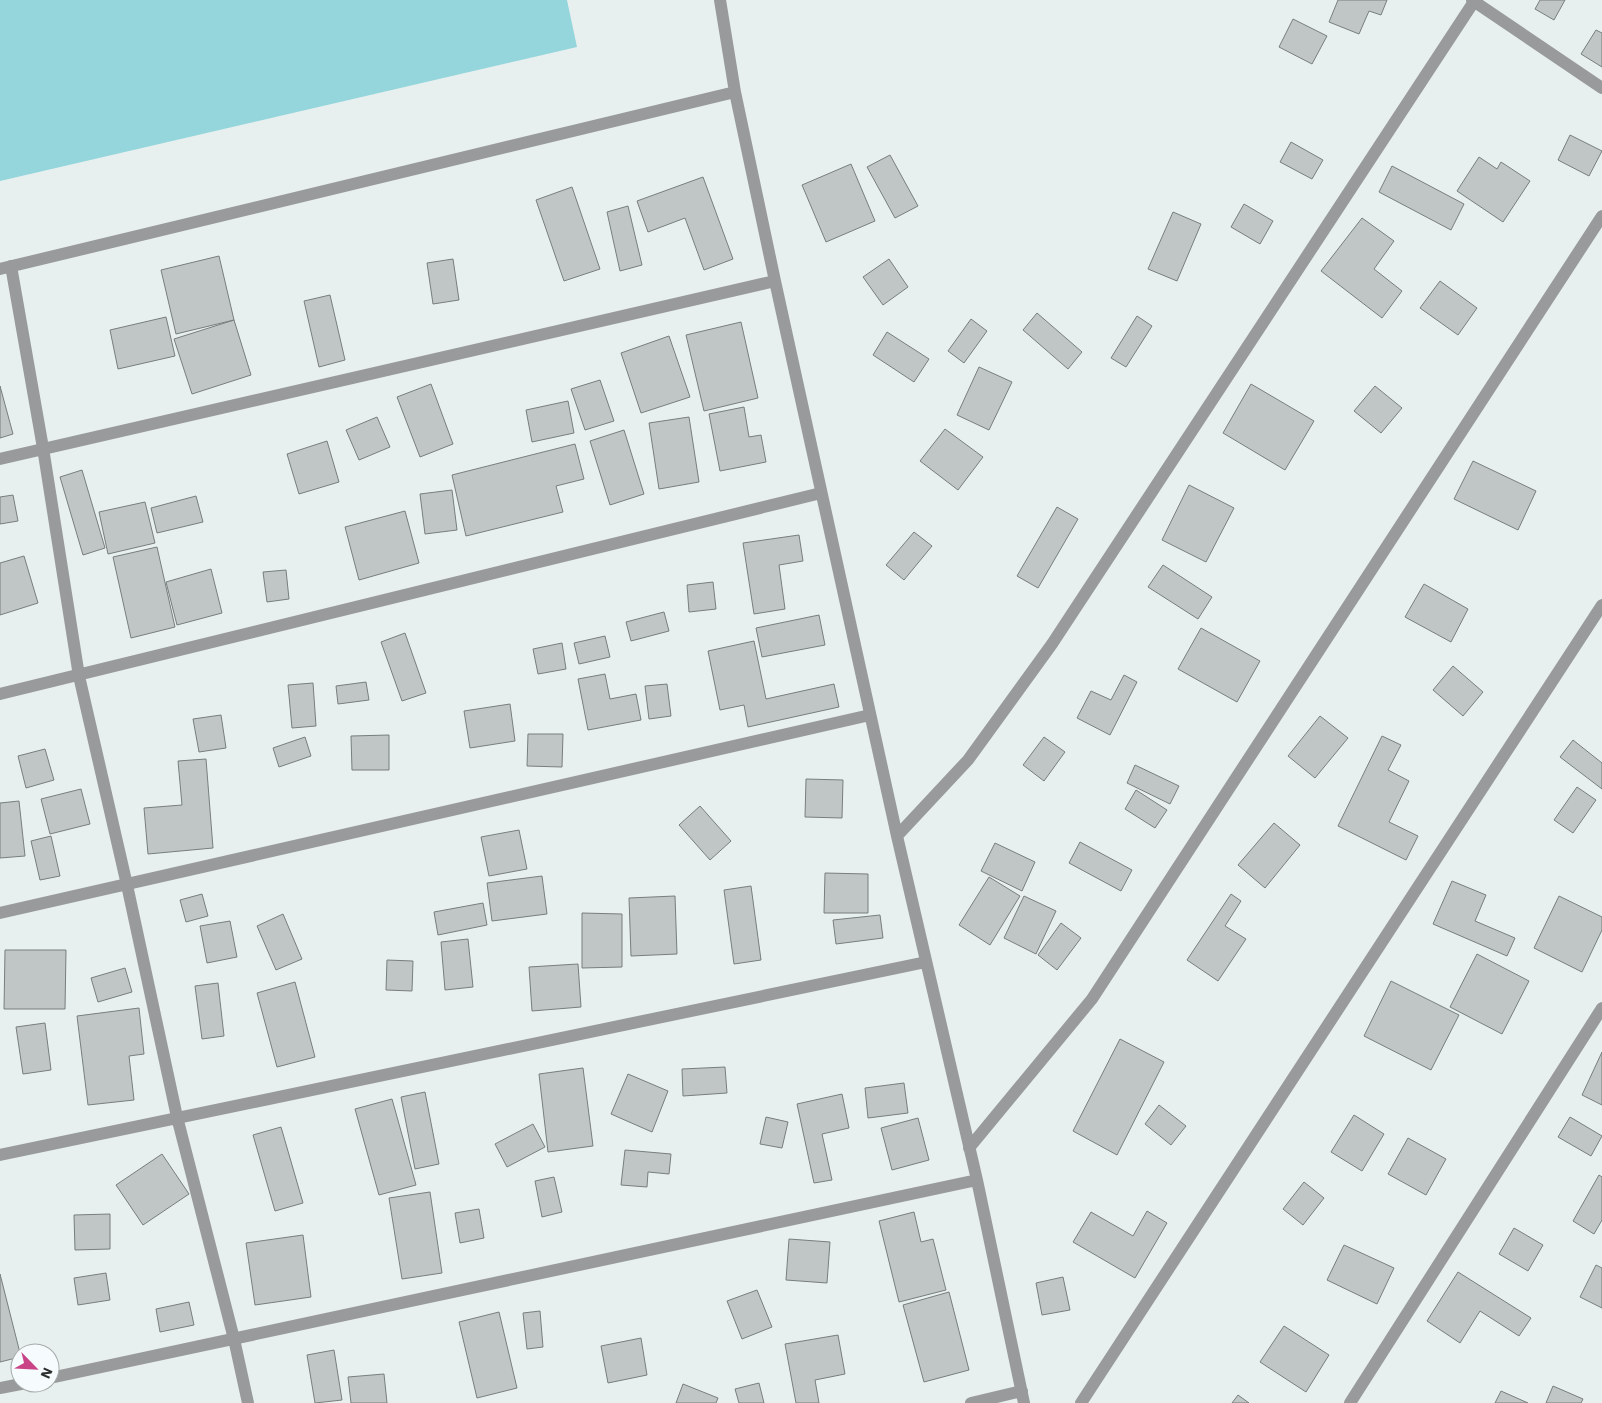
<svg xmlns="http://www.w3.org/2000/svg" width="1602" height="1403" font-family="'Work Sans',sans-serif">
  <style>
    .green { fill: #94d6dc }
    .building { fill: #c0c6c6; stroke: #787e7e }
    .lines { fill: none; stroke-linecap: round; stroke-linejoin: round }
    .street { stroke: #989a9b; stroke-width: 12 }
  </style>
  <rect width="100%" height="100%" fill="#e8efef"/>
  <path class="green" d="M 0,0 L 567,0 L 577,47 L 0,181 Z"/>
  <path class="building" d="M 1338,0 L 1387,0 L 1381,15 L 1369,11 L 1359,34 L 1329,22 Z
    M 1540,0 L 1565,0 L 1554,20 L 1535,9 Z
    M 1293,19 L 1327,36 L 1312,64 L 1279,47 Z
    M 1596,30 L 1602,33 L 1602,67 L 1581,54 Z
    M 1570,135 L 1602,151 L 1589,176 L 1558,160 Z
    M 1291,142 L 1323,160 L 1312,179 L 1280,162 Z
    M 890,155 L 918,206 L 895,218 L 867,167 Z
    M 1479,157 L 1497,169 L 1501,162 L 1530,181 L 1503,222 L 1457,191 Z
    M 851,164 L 875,221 L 826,242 L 802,185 Z
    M 1392,166 L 1464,204 L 1451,230 L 1379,192 Z
    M 703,177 L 733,259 L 704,270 L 685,218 L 648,232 L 637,201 Z
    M 572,187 L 600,269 L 564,281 L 536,200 Z
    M 1244,204 L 1273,221 L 1260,244 L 1231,227 Z
    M 628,206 L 642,265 L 620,271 L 607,212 Z
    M 1173,212 L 1201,224 L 1177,281 L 1148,269 Z
    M 1362,218 L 1394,241 L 1374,269 L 1402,291 L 1382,318 L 1321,271 Z
    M 219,256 L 234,320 L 176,334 L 161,270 Z
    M 453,259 L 459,300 L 433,304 L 427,263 Z
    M 889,259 L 908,287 L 883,305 L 863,277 Z
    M 1440,281 L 1477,308 L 1458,335 L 1420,308 Z
    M 330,295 L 345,360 L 319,367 L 304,301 Z
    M 1037,313 L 1082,352 L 1068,369 L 1023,330 Z
    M 1137,316 L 1152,326 L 1126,367 L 1111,358 Z
    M 166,317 L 175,356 L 118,369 L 110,330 Z
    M 971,319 L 987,331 L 964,363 L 948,351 Z
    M 234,320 L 251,375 L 192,394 L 174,339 Z
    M 741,322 L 758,398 L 704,411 L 686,335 Z
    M 887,332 L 929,359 L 914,382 L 873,355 Z
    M 669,336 L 690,397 L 641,413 L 621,353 Z
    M 979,367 L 1012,382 L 989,430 L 957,415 Z
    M 600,380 L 614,421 L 585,430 L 571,389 Z
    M 431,384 L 453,444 L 420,457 L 397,397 Z
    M 1251,384 L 1314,421 L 1285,470 L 1223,433 Z
    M 0,386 L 13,434 L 0,438 Z
    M 1375,386 L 1402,408 L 1381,433 L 1354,411 Z
    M 568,401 L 574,433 L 532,442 L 526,410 Z
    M 744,407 L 749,437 L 761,435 L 766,462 L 720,471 L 709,414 Z
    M 377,417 L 390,447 L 359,460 L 346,430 Z
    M 689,417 L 699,482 L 659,489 L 649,423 Z
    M 945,429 L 983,457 L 958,490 L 920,461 Z
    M 624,430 L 644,494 L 610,505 L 590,441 Z
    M 327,441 L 339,482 L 299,494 L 287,454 Z
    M 575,444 L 584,479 L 556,486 L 563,512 L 466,536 L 452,475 Z
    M 1473,461 L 1536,491 L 1518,530 L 1454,499 Z
    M 82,470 L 105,548 L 83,555 L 60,477 Z
    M 1189,485 L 1234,508 L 1206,562 L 1162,540 Z
    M 452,490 L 457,530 L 425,534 L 420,494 Z
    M 13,495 L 18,521 L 0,524 L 0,497 Z
    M 196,496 L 203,522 L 157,533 L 151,508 Z
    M 145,502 L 155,543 L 108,554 L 99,512 Z
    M 1057,507 L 1078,519 L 1038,588 L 1017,576 Z
    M 405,511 L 419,563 L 359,580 L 345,527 Z
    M 914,532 L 932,546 L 904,580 L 886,565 Z
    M 799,535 L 803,561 L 779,565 L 785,609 L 754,614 L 743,543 Z
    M 157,547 L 175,627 L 131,638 L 113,557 Z
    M 24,556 L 38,603 L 0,615 L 0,563 Z
    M 1163,565 L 1212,597 L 1198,619 L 1148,587 Z
    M 211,569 L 222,613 L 177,625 L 166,582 Z
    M 286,570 L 289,599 L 267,602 L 263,572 Z
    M 713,582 L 716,609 L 689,612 L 687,585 Z
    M 1424,584 L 1468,609 L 1451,642 L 1405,617 Z
    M 664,612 L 669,631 L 631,641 L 626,622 Z
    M 819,615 L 825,645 L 762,657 L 756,628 Z
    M 1201,628 L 1260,661 L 1237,702 L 1178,669 Z
    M 405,633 L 426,693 L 402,701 L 381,642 Z
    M 605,636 L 610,657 L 579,664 L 574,643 Z
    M 754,641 L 766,699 L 834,684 L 839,707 L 748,727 L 744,705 L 720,710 L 708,651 Z
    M 562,643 L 566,669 L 538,674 L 533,649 Z
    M 1453,666 L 1483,692 L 1463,716 L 1433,690 Z
    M 605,674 L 610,699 L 636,694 L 641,720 L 588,730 L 578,679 Z
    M 1124,675 L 1137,682 L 1110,735 L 1077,718 L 1091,691 L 1111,700 Z
    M 366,682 L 369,700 L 338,704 L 336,686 Z
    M 313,683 L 316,726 L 292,728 L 288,685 Z
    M 667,684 L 671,716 L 649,719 L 645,686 Z
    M 510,704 L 515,741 L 470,748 L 464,711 Z
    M 221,715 L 226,748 L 199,752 L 193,719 Z
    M 1320,716 L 1348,738 L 1315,778 L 1288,756 Z
    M 528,734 L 563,734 L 562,767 L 527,766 Z
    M 389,735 L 389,770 L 352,770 L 351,736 Z
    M 1382,736 L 1401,745 L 1388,770 L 1409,781 L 1389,822 L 1418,836 L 1406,860 L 1338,826 Z
    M 305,737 L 311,756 L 279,767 L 273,748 Z
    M 1044,737 L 1065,752 L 1044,781 L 1023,765 Z
    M 1573,740 L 1602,763 L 1602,789 L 1560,757 Z
    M 45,749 L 54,780 L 26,788 L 18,756 Z
    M 206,759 L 213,848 L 148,854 L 144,808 L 182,805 L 178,761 Z
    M 1135,765 L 1179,786 L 1170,804 L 1127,783 Z
    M 806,779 L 843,780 L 842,818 L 805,817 Z
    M 1577,787 L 1596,800 L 1573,833 L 1554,820 Z
    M 81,789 L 90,824 L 50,834 L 41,799 Z
    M 1136,790 L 1167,810 L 1155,828 L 1125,809 Z
    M 19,801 L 25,856 L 0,858 L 0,803 Z
    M 700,806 L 731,841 L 710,860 L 679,825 Z
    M 1274,823 L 1300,845 L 1265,888 L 1238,865 Z
    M 519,830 L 527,869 L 489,876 L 481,837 Z
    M 51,836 L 60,876 L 40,880 L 31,841 Z
    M 1080,842 L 1132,870 L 1121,891 L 1069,863 Z
    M 995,843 L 1035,862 L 1022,891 L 981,871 Z
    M 825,873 L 868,874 L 868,913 L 824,913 Z
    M 542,876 L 547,914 L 492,921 L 487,883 Z
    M 989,877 L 1020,896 L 990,945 L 959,925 Z
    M 1452,881 L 1486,895 L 1475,921 L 1515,938 L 1507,956 L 1433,924 Z
    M 751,886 L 761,960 L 734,964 L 724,890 Z
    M 202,894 L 208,916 L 186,922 L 180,900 Z
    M 1231,894 L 1241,901 L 1225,926 L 1246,939 L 1218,981 L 1187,960 Z
    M 675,896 L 677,954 L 631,956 L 629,898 Z
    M 1024,896 L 1056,911 L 1036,954 L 1004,938 Z
    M 1559,896 L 1602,917 L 1602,930 L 1582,972 L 1534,948 Z
    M 483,903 L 487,925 L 438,935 L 434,912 Z
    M 582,913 L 622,914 L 622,967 L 582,968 Z
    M 283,914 L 302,959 L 276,970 L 257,926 Z
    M 880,915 L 883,938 L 836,944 L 833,920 Z
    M 230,921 L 237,957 L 207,963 L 200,926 Z
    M 1061,923 L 1081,938 L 1057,970 L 1038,955 Z
    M 468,939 L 473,987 L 445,990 L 441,942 Z
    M 5,950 L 66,950 L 65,1009 L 4,1009 Z
    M 1477,954 L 1529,981 L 1502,1034 L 1450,1007 Z
    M 387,960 L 413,961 L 412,991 L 386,990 Z
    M 578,964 L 581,1007 L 532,1011 L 529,967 Z
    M 125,968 L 132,992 L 98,1002 L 91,978 Z
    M 1391,981 L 1459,1015 L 1431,1070 L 1364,1036 Z
    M 295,982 L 315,1057 L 277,1067 L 257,993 Z
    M 218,983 L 224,1036 L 202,1039 L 195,986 Z
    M 139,1008 L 144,1054 L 129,1056 L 134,1100 L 88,1105 L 77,1016 Z
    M 45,1023 L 51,1070 L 23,1074 L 16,1027 Z
    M 1120,1039 L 1164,1062 L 1117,1155 L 1073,1131 Z
    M 1602,1052 L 1602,1105 L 1582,1095 Z
    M 725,1067 L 727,1093 L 683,1096 L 682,1069 Z
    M 583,1068 L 593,1146 L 548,1152 L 539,1074 Z
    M 628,1074 L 668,1091 L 652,1132 L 611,1114 Z
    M 904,1083 L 908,1113 L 868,1118 L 865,1088 Z
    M 425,1092 L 439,1164 L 415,1169 L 401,1097 Z
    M 842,1094 L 849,1128 L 822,1134 L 832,1180 L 814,1183 L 797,1104 Z
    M 392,1099 L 416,1185 L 379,1195 L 355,1109 Z
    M 1159,1105 L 1186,1126 L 1171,1145 L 1145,1124 Z
    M 1354,1115 L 1384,1134 L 1362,1171 L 1331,1152 Z
    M 766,1117 L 788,1122 L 782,1148 L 760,1144 Z
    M 1570,1117 L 1602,1136 L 1591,1156 L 1558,1137 Z
    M 918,1118 L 929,1160 L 892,1170 L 881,1128 Z
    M 533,1124 L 545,1147 L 507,1167 L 495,1144 Z
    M 281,1127 L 303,1203 L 275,1211 L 253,1135 Z
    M 1408,1138 L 1446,1159 L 1426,1195 L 1388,1174 Z
    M 625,1150 L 671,1154 L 669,1174 L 648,1172 L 647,1187 L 621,1185 Z
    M 162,1154 L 189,1194 L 143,1225 L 116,1185 Z
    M 1599,1175 L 1602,1177 L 1602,1220 L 1594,1234 L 1573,1221 Z
    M 554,1177 L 562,1212 L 542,1217 L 535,1181 Z
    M 1304,1182 L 1324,1198 L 1303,1225 L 1283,1209 Z
    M 430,1192 L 442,1273 L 402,1279 L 389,1198 Z
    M 479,1209 L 484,1238 L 460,1243 L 455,1213 Z
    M 1147,1211 L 1167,1223 L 1135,1278 L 1073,1242 L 1091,1212 L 1133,1236 Z
    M 914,1212 L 921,1242 L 933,1239 L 946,1290 L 899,1302 L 879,1221 Z
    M 110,1214 L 110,1249 L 75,1250 L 74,1215 Z
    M 1514,1228 L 1543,1245 L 1528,1271 L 1499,1254 Z
    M 303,1235 L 311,1297 L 255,1305 L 246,1243 Z
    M 789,1239 L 830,1242 L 827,1283 L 786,1280 Z
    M 1344,1245 L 1394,1268 L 1377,1304 L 1327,1280 Z
    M 1596,1265 L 1602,1268 L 1602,1308 L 1580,1297 Z
    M 1458,1272 L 1531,1318 L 1519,1336 L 1480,1311 L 1460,1343 L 1427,1321 Z
    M 106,1273 L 110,1300 L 78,1305 L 74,1278 Z
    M 0,1274 L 20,1353 L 20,1357 L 0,1362 Z
    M 1063,1277 L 1070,1310 L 1042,1315 L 1036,1283 Z
    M 757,1290 L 772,1327 L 742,1339 L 727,1301 Z
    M 949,1292 L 969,1370 L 924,1382 L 903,1305 Z
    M 189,1302 L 194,1325 L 160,1332 L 156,1309 Z
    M 540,1311 L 543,1347 L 527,1349 L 523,1313 Z
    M 499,1312 L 517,1388 L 477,1398 L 459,1322 Z
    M 1284,1326 L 1329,1355 L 1306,1392 L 1260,1362 Z
    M 838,1335 L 845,1374 L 815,1380 L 819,1403 L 796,1403 L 785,1344 Z
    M 641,1338 L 647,1375 L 608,1383 L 601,1346 Z
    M 334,1350 L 342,1400 L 315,1403 L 307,1355 Z
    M 384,1374 L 387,1403 L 351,1403 L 348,1377 Z
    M 759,1383 L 764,1403 L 739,1403 L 735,1389 Z
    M 683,1384 L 718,1398 L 716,1403 L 676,1403 Z
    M 1553,1386 L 1583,1399 L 1581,1403 L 1546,1403 Z
    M 1501,1391 L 1528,1403 L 1495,1403 Z
    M 1238,1395 L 1249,1403 L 1232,1403 Z"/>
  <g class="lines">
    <path class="street" d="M 720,0 L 735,92 L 775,281 L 897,836 L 977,1180 L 1024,1403
      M 1472,0 L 1602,88
      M 11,266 L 43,448 L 79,676 L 127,885 L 177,1117 L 234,1339 L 248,1403
      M 0,269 L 735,92
      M 0,459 L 775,281
      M 0,694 L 821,493
      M 897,836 L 968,760 L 1052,644 L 1475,0
      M 0,913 L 870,715
      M 969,1148 L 1092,999 L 1602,216
      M 0,1155 L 926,962
      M 50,1378 L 977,1180
      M 0,1388 L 26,1383
      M 971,1403 L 1022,1391
      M 1081,1403 L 1602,605
      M 1350,1403 L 1602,1008"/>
  </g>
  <g transform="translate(35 1368) rotate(114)"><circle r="24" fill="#f6fcfd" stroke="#a5aaaa"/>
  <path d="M0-4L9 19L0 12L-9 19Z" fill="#c94487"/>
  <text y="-8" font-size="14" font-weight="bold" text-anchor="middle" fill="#2c2e2e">N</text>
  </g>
</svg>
